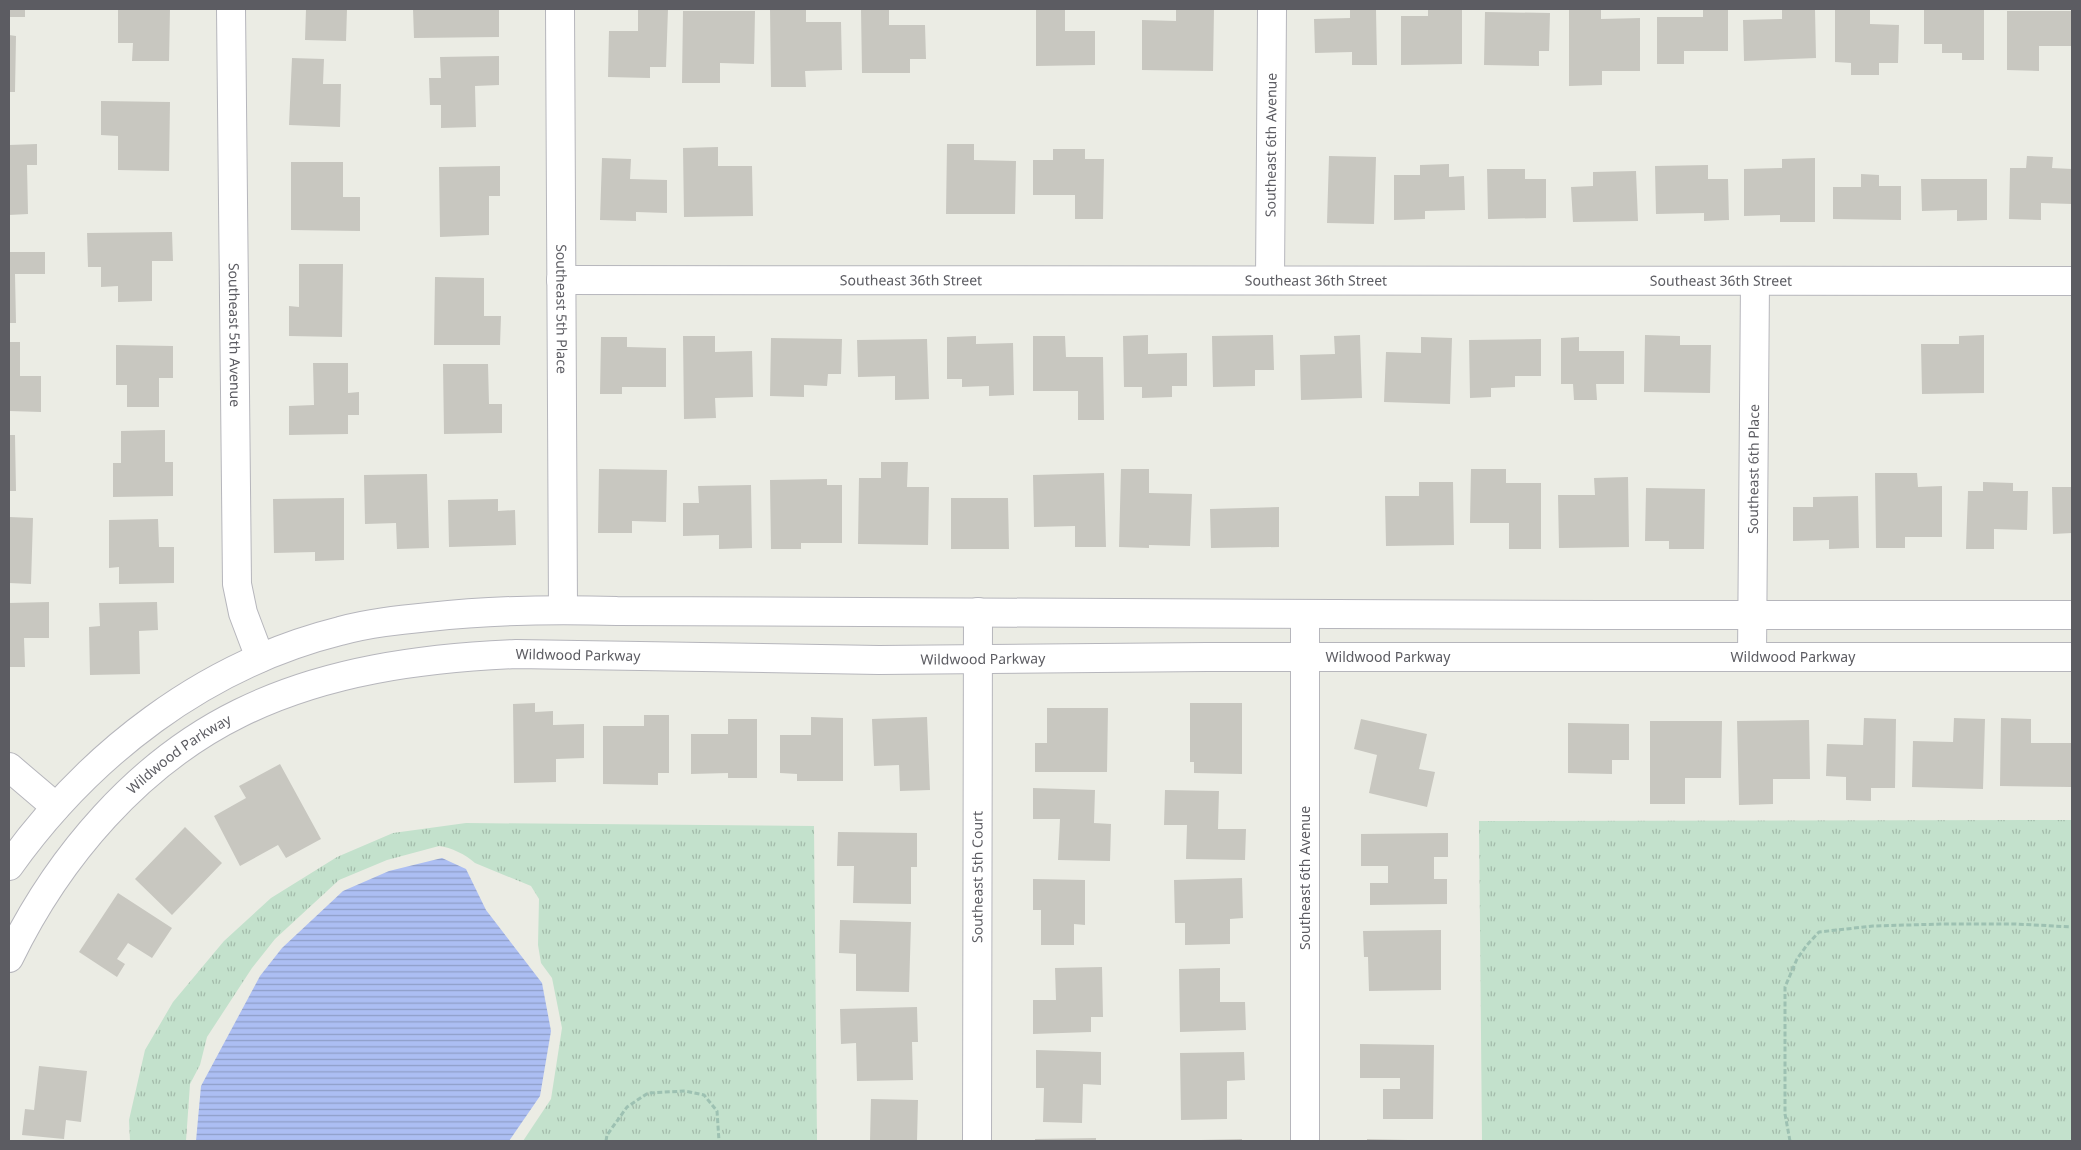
<svg xmlns="http://www.w3.org/2000/svg" width="2081" height="1150" font-family="'Noto Sans',sans-serif">
  <style>
    .grass { fill: url(#grass-tufts) }
    .water { fill: url(#water-rules) }
    .building { fill: #c8c7c0 }
    .lines { fill: none; stroke-linecap: round; stroke-linejoin: round }
    .minor-casing { stroke: #b6b6bc; stroke-width: 30 }
    .tertiary-casing { stroke: #b6b6bc; stroke-width: 30 }
    .path { stroke: #9dc1b2; stroke-width: 3; stroke-dasharray: 5 2.5; stroke-linecap: butt }
    .minor { stroke: #fff; stroke-width: 28 }
    .tertiary { stroke: #fff; stroke-width: 28 }
    .labels { text-anchor: middle; stroke-width: 4.5; stroke-linejoin: round; paint-order: stroke }
    .street-label { font-size: 14px; fill: #5c5c62; stroke: #fff }
  </style>
  <defs>
    <pattern id="grass-tufts" width="24" height="20" patternUnits="userSpaceOnUse" patternTransform="scale(1.25)"><rect width="24" height="20" fill="#c3e1cc"/><path d="M3 7l-1-3M5 7V3M7 7l1-3M15 17l-1-3M17 17v-4M19 17l1-3" fill="none" stroke="#a2baa9"/></pattern>
    <pattern id="water-rules" width="6" height="5" patternUnits="userSpaceOnUse" patternTransform="scale(1.25)"><rect width="6" height="5" fill="#acbef3"/><path d="M0 2.5h6" fill="none" stroke="#8f9ec8"/></pattern>
  </defs>
  <rect width="100%" height="100%" fill="#ebece4"/>
  <path class="grass" d="M 2072,820 L 2072,1141 L 1482,1141 L 1479,821 Z
    M 466,823 L 814,826 L 817,1141 L 523,1141 L 551,1099 L 562,1028 L 552,978 L 541,963 L 538,945 L 539,899 L 531,886 L 475,863 C 466,855 451,847 439,846 L 387,860 L 339,880 L 275,939 L 252,968 L 207,1037 L 200,1065 L 190,1084 L 186,1141 L 130,1141 L 129,1120 L 145,1050 L 173,1002 L 224,941 L 271,898 L 337,857 L 393,833 Z"/>
  <path class="water" d="M 442,858 L 466,869 L 486,910 L 542,983 L 551,1031 L 540,1096 L 509,1141 L 196,1141 L 201,1086 L 260,976 L 282,948 L 343,891 L 389,871 Z"/>
  <path class="building" d="M 9,9 L 25,9 L 25,17 L 9,17 Z
    M 118,9 L 170,9 L 169,61 L 132,61 L 133,43 L 118,43 Z
    M 306,9 L 347,9 L 346,41 L 305,40 Z
    M 413,9 L 499,10 L 499,37 L 414,38 Z
    M 638,9 L 668,9 L 666,67 L 650,67 L 650,78 L 608,77 L 609,31 L 638,31 Z
    M 770,9 L 806,9 L 806,22 L 841,22 L 842,70 L 805,71 L 806,87 L 771,87 Z
    M 861,9 L 889,9 L 889,25 L 925,25 L 926,59 L 910,59 L 910,73 L 862,73 Z
    M 1036,9 L 1065,9 L 1065,31 L 1095,31 L 1095,65 L 1036,66 Z
    M 1176,9 L 1214,9 L 1213,71 L 1142,70 L 1142,20 L 1176,21 Z
    M 1350,9 L 1376,9 L 1377,65 L 1352,65 L 1352,52 L 1315,53 L 1314,19 L 1350,18 Z
    M 1428,9 L 1462,9 L 1462,64 L 1401,65 L 1401,16 L 1428,16 Z
    M 1569,9 L 1601,9 L 1601,19 L 1640,18 L 1640,71 L 1602,71 L 1602,85 L 1569,86 Z
    M 1703,9 L 1728,9 L 1728,51 L 1684,51 L 1684,64 L 1657,64 L 1657,17 L 1703,17 Z
    M 1782,9 L 1815,9 L 1816,58 L 1744,61 L 1743,20 L 1782,19 Z
    M 1835,9 L 1870,9 L 1870,24 L 1899,25 L 1898,63 L 1879,63 L 1879,75 L 1851,75 L 1851,63 L 1835,62 Z
    M 1924,9 L 1984,9 L 1984,60 L 1962,60 L 1962,53 L 1942,53 L 1942,44 L 1924,44 Z
    M 683,11 L 755,11 L 754,64 L 720,63 L 720,83 L 682,83 Z
    M 2007,11 L 2072,11 L 2072,46 L 2039,46 L 2039,71 L 2007,70 Z
    M 1485,12 L 1550,13 L 1549,51 L 1539,51 L 1539,66 L 1484,65 Z
    M 9,35 L 16,36 L 15,92 L 9,92 Z
    M 499,56 L 499,85 L 475,86 L 476,127 L 441,128 L 441,105 L 430,105 L 429,78 L 441,78 L 440,57 Z
    M 292,58 L 324,59 L 323,84 L 341,84 L 340,127 L 289,125 Z
    M 101,101 L 170,102 L 169,171 L 118,170 L 118,136 L 101,135 Z
    M 37,144 L 37,165 L 27,165 L 28,214 L 9,215 L 9,145 Z
    M 947,144 L 974,144 L 974,160 L 1016,161 L 1015,214 L 946,214 Z
    M 718,147 L 718,166 L 752,166 L 753,216 L 684,217 L 683,148 Z
    M 1053,149 L 1085,149 L 1085,159 L 1104,159 L 1103,219 L 1075,219 L 1075,195 L 1033,195 L 1033,160 L 1053,160 Z
    M 1329,156 L 1376,157 L 1374,224 L 1327,223 Z
    M 2027,156 L 2053,157 L 2052,168 L 2072,169 L 2072,204 L 2041,203 L 2041,220 L 2009,219 L 2010,168 L 2026,168 Z
    M 602,158 L 631,159 L 630,179 L 667,180 L 667,213 L 636,212 L 636,221 L 600,220 Z
    M 1815,158 L 1815,222 L 1780,222 L 1780,215 L 1744,216 L 1744,169 L 1782,168 L 1782,159 Z
    M 291,162 L 343,162 L 343,197 L 360,197 L 360,231 L 291,230 Z
    M 1449,164 L 1449,177 L 1464,176 L 1465,210 L 1425,211 L 1425,219 L 1394,220 L 1394,175 L 1420,175 L 1420,165 Z
    M 1708,165 L 1708,179 L 1728,179 L 1729,220 L 1704,221 L 1704,213 L 1656,214 L 1655,166 Z
    M 500,166 L 500,196 L 489,196 L 489,235 L 440,237 L 439,167 Z
    M 1487,169 L 1525,169 L 1525,179 L 1546,179 L 1546,218 L 1488,219 Z
    M 1636,171 L 1638,221 L 1573,222 L 1571,187 L 1593,186 L 1593,172 Z
    M 1861,174 L 1879,175 L 1879,186 L 1901,186 L 1901,220 L 1833,219 L 1833,187 L 1861,187 Z
    M 1921,179 L 1987,179 L 1987,220 L 1957,221 L 1957,210 L 1922,211 Z
    M 172,232 L 173,261 L 152,261 L 152,301 L 118,302 L 118,286 L 101,287 L 101,267 L 88,267 L 87,233 Z
    M 9,252 L 45,252 L 45,274 L 15,274 L 16,323 L 9,323 Z
    M 299,264 L 343,264 L 342,337 L 289,336 L 289,306 L 299,307 Z
    M 435,277 L 484,278 L 484,316 L 501,316 L 500,345 L 434,345 Z
    M 1148,335 L 1148,354 L 1187,353 L 1187,386 L 1172,386 L 1172,397 L 1142,398 L 1142,387 L 1124,387 L 1123,336 Z
    M 1273,335 L 1274,370 L 1255,370 L 1255,386 L 1213,387 L 1212,336 Z
    M 1360,335 L 1362,398 L 1301,400 L 1300,355 L 1335,354 L 1334,336 Z
    M 1645,335 L 1680,336 L 1680,345 L 1711,345 L 1710,393 L 1644,392 Z
    M 1984,335 L 1984,393 L 1922,394 L 1921,344 L 1959,344 L 1959,336 Z
    M 683,336 L 715,336 L 715,352 L 752,351 L 753,397 L 715,398 L 716,418 L 684,419 Z
    M 976,336 L 976,344 L 1013,343 L 1014,395 L 989,396 L 989,386 L 962,387 L 962,379 L 947,379 L 947,337 Z
    M 1033,336 L 1065,336 L 1066,357 L 1103,357 L 1104,420 L 1078,420 L 1078,391 L 1033,391 Z
    M 601,337 L 627,337 L 627,347 L 666,348 L 666,387 L 622,387 L 622,394 L 600,394 Z
    M 1421,337 L 1452,338 L 1450,404 L 1384,402 L 1386,352 L 1421,353 Z
    M 1579,337 L 1579,351 L 1624,351 L 1624,384 L 1596,384 L 1597,400 L 1574,400 L 1573,384 L 1561,384 L 1561,338 Z
    M 771,338 L 842,339 L 841,374 L 828,374 L 827,386 L 804,385 L 804,397 L 770,396 Z
    M 927,339 L 929,399 L 895,400 L 895,376 L 858,377 L 857,340 Z
    M 1541,339 L 1541,376 L 1515,376 L 1515,387 L 1491,388 L 1491,397 L 1470,398 L 1469,340 Z
    M 9,342 L 20,342 L 20,376 L 41,376 L 41,412 L 9,411 Z
    M 116,345 L 173,346 L 173,378 L 159,378 L 159,407 L 127,407 L 127,385 L 116,385 Z
    M 313,363 L 348,363 L 348,393 L 359,392 L 359,415 L 348,415 L 348,434 L 289,435 L 289,406 L 314,405 Z
    M 443,364 L 488,364 L 489,404 L 502,404 L 502,433 L 444,434 Z
    M 165,430 L 165,462 L 173,462 L 173,496 L 113,497 L 113,463 L 121,463 L 121,431 Z
    M 9,435 L 15,435 L 16,491 L 9,491 Z
    M 881,462 L 908,462 L 907,487 L 929,487 L 928,545 L 858,544 L 859,478 L 881,478 Z
    M 599,469 L 667,470 L 666,522 L 632,521 L 632,533 L 598,533 Z
    M 1121,469 L 1149,469 L 1149,493 L 1192,494 L 1190,546 L 1149,545 L 1149,548 L 1119,547 Z
    M 1471,469 L 1506,469 L 1506,483 L 1541,483 L 1541,549 L 1509,549 L 1509,523 L 1470,523 Z
    M 1104,473 L 1106,547 L 1075,547 L 1075,526 L 1034,527 L 1033,475 Z
    M 1875,473 L 1917,473 L 1918,487 L 1942,486 L 1942,537 L 1905,537 L 1905,548 L 1876,548 Z
    M 427,474 L 429,548 L 397,549 L 396,523 L 365,524 L 364,475 Z
    M 1628,477 L 1629,547 L 1559,548 L 1558,495 L 1595,495 L 1594,478 Z
    M 827,479 L 827,485 L 842,485 L 842,543 L 801,543 L 801,549 L 771,549 L 770,480 Z
    M 1419,482 L 1453,482 L 1454,545 L 1386,546 L 1385,496 L 1419,496 Z
    M 1983,482 L 2013,483 L 2013,491 L 2028,491 L 2027,530 L 1994,529 L 1994,549 L 1966,549 L 1968,491 L 1983,491 Z
    M 751,485 L 752,548 L 719,549 L 719,535 L 683,536 L 683,503 L 699,503 L 698,486 Z
    M 2052,487 L 2072,487 L 2072,533 L 2053,534 Z
    M 1646,488 L 1705,489 L 1704,549 L 1669,549 L 1669,541 L 1645,541 Z
    M 1858,496 L 1859,548 L 1829,549 L 1829,540 L 1793,541 L 1793,507 L 1813,507 L 1813,497 Z
    M 344,498 L 344,560 L 315,561 L 315,552 L 274,553 L 273,499 Z
    M 951,498 L 1008,498 L 1009,549 L 951,549 Z
    M 498,499 L 498,511 L 515,510 L 516,545 L 449,547 L 448,500 Z
    M 1279,507 L 1279,547 L 1211,548 L 1210,509 Z
    M 9,517 L 33,518 L 31,584 L 9,583 Z
    M 158,519 L 159,547 L 174,547 L 174,583 L 119,584 L 119,567 L 109,568 L 109,520 Z
    M 49,602 L 49,638 L 24,638 L 25,667 L 9,667 L 9,603 Z
    M 157,602 L 158,630 L 139,631 L 140,674 L 90,675 L 89,627 L 100,626 L 99,603 Z
    M 535,703 L 535,712 L 553,711 L 553,725 L 584,724 L 584,758 L 556,759 L 556,782 L 514,783 L 513,704 Z
    M 1190,703 L 1242,703 L 1242,774 L 1194,773 L 1194,762 L 1190,762 Z
    M 1047,708 L 1108,708 L 1107,772 L 1035,772 L 1035,743 L 1047,743 Z
    M 644,715 L 669,715 L 669,773 L 658,773 L 658,785 L 603,784 L 603,726 L 644,726 Z
    M 811,717 L 843,718 L 843,781 L 797,781 L 797,774 L 780,773 L 780,735 L 811,735 Z
    M 927,717 L 930,790 L 900,791 L 899,765 L 874,766 L 872,719 Z
    M 1864,718 L 1896,719 L 1895,788 L 1871,788 L 1871,801 L 1846,800 L 1846,777 L 1826,776 L 1827,744 L 1863,745 Z
    M 1954,718 L 1985,719 L 1983,789 L 1912,787 L 1913,741 L 1953,742 Z
    M 2001,718 L 2031,719 L 2031,743 L 2071,743 L 2071,787 L 2000,786 Z
    M 728,719 L 757,719 L 757,778 L 728,778 L 728,773 L 691,774 L 691,734 L 728,734 Z
    M 1361,719 L 1427,734 L 1419,769 L 1435,772 L 1427,807 L 1369,793 L 1377,755 L 1354,749 Z
    M 1809,720 L 1810,779 L 1773,779 L 1773,804 L 1739,805 L 1737,721 Z
    M 1650,721 L 1722,721 L 1721,778 L 1685,778 L 1685,804 L 1650,804 Z
    M 1568,723 L 1629,724 L 1629,760 L 1612,760 L 1612,774 L 1568,773 Z
    M 280,764 L 321,839 L 286,858 L 278,845 L 240,866 L 214,816 L 246,798 L 239,786 Z
    M 1033,788 L 1095,790 L 1094,823 L 1111,824 L 1110,861 L 1058,860 L 1060,819 L 1033,819 Z
    M 1165,790 L 1219,791 L 1218,829 L 1246,829 L 1245,860 L 1186,859 L 1187,825 L 1164,825 Z
    M 185,827 L 222,863 L 172,915 L 135,879 Z
    M 838,832 L 917,833 L 917,867 L 911,867 L 911,904 L 853,903 L 854,866 L 837,866 Z
    M 1448,833 L 1448,857 L 1434,857 L 1434,879 L 1447,879 L 1447,904 L 1370,905 L 1370,883 L 1388,883 L 1388,866 L 1361,866 L 1361,834 Z
    M 1242,878 L 1243,918 L 1230,919 L 1230,944 L 1185,945 L 1185,923 L 1175,923 L 1174,880 Z
    M 1033,879 L 1085,880 L 1085,925 L 1074,924 L 1074,945 L 1041,945 L 1041,910 L 1033,910 Z
    M 118,893 L 172,928 L 152,958 L 128,943 L 117,959 L 125,964 L 117,977 L 79,952 Z
    M 840,920 L 911,922 L 909,992 L 856,991 L 856,954 L 839,953 Z
    M 1441,930 L 1441,990 L 1369,991 L 1368,957 L 1364,957 L 1363,931 Z
    M 1102,967 L 1103,1017 L 1091,1017 L 1091,1032 L 1033,1034 L 1033,1000 L 1056,1000 L 1055,968 Z
    M 1220,968 L 1220,1002 L 1245,1002 L 1246,1030 L 1180,1032 L 1179,969 Z
    M 917,1007 L 918,1042 L 912,1042 L 913,1080 L 857,1081 L 856,1043 L 841,1044 L 840,1009 Z
    M 1360,1044 L 1434,1045 L 1433,1119 L 1383,1119 L 1383,1089 L 1400,1089 L 1400,1078 L 1360,1078 Z
    M 1036,1050 L 1101,1052 L 1101,1085 L 1083,1084 L 1082,1123 L 1043,1122 L 1044,1088 L 1036,1088 Z
    M 1244,1052 L 1245,1080 L 1227,1081 L 1227,1119 L 1181,1120 L 1180,1053 Z
    M 39,1066 L 87,1071 L 81,1122 L 66,1120 L 64,1139 L 22,1135 L 25,1109 L 34,1110 Z
    M 871,1099 L 918,1100 L 917,1141 L 870,1141 Z
    M 1096,1138 L 1096,1141 L 1035,1141 L 1035,1139 Z
    M 1242,1139 L 1242,1141 L 1201,1141 L 1201,1140 Z
    M 1367,1139 L 1408,1140 L 1408,1141 L 1367,1141 Z"/>
  <g class="lines">
    <g class="minor-casing">
      <g id="minor">
        <path id="s1" d="M 231,9 L 237,584 L 243,613 L 260,658"/>
        <path id="s2" d="M 560,9 L 563,609"/>
        <path id="s3" d="M 561,280 L 2072,281"/>
        <path id="s4" d="M 1270,280 L 1272,9"/>
        <path id="s5" d="M 1752,657 L 1755,281"/>
        <path d="M 9,767 L 56,807"/>
        <path id="s6" d="M 977,1141 L 978,612"/>
        <path d="M 1305,1141 L 1305,614"/>
      </g>
    </g>
    <g class="tertiary-casing">
      <g id="tertiary">
        <path d="M 9,866 C 89,754 204,665 340,631 C 369,623 399,620 429,617 C 492,610 554,609 617,611 L 1601,615 L 2072,615"/>
        <path id="s7" d="M 9,958 C 58,857 138,763 240,713 C 325,671 422,658 516,654 L 879,660 L 1207,657 L 2072,657"/>
      </g>
    </g>
    <path class="path" d="M 606,1141 L 607,1135 L 627,1107 L 648,1093 L 685,1091 L 704,1095 L 717,1111 L 719,1141
      M 1790,1141 L 1785,1114 L 1785,987 L 1797,959 L 1807,945 L 1819,932 L 1873,926 L 1942,924 L 2016,924 L 2072,927"/>
    <use href="#minor" class="minor"/>
    <use href="#tertiary" class="tertiary"/>
  </g>
  <g class="labels">
    <g class="street-label">
      <text dy="5" stroke="none"><textPath href="#s4" startOffset="135">Southeast 6th Avenue</textPath></text>
      <text dy="5" stroke="none"><textPath href="#s3" startOffset="350">Southeast 36th Street</textPath></text>
      <text dy="5" stroke="none"><textPath href="#s3" startOffset="755">Southeast 36th Street</textPath></text>
      <text dy="5" stroke="none"><textPath href="#s3" startOffset="1160">Southeast 36th Street</textPath></text>
      <text dy="5" stroke="none"><textPath href="#s2" startOffset="300">Southeast 5th Place</textPath></text>
      <text dy="5" stroke="none"><textPath href="#s1" startOffset="326">Southeast 5th Avenue</textPath></text>
      <text dy="5" stroke="none"><textPath href="#s5" startOffset="188">Southeast 6th Place</textPath></text>
      <text dy="5" stroke="none"><textPath href="#s7" startOffset="689">Wildwood Parkway</textPath></text>
      <text dy="5" stroke="none"><textPath href="#s7" startOffset="1499">Wildwood Parkway</textPath></text>
      <text dy="5" stroke="none"><textPath href="#s7" startOffset="1904">Wildwood Parkway</textPath></text>
      <text dy="5" stroke="none"><textPath href="#s7" startOffset="1094">Wildwood Parkway</textPath></text>
      <text dy="5" stroke="none"><textPath href="#s7" startOffset="269">Wildwood Parkway</textPath></text>
      <text dy="5" stroke="none"><textPath href="#s6" startOffset="264">Southeast 5th Court</textPath></text>
      <text transform="translate(1305 878) rotate(-90)" y="5">Southeast 6th Avenue</text>
    </g>
  </g>
  <rect width="2081" height="1150" fill="none" stroke="#5c5c62" stroke-width="20"/>
</svg>
